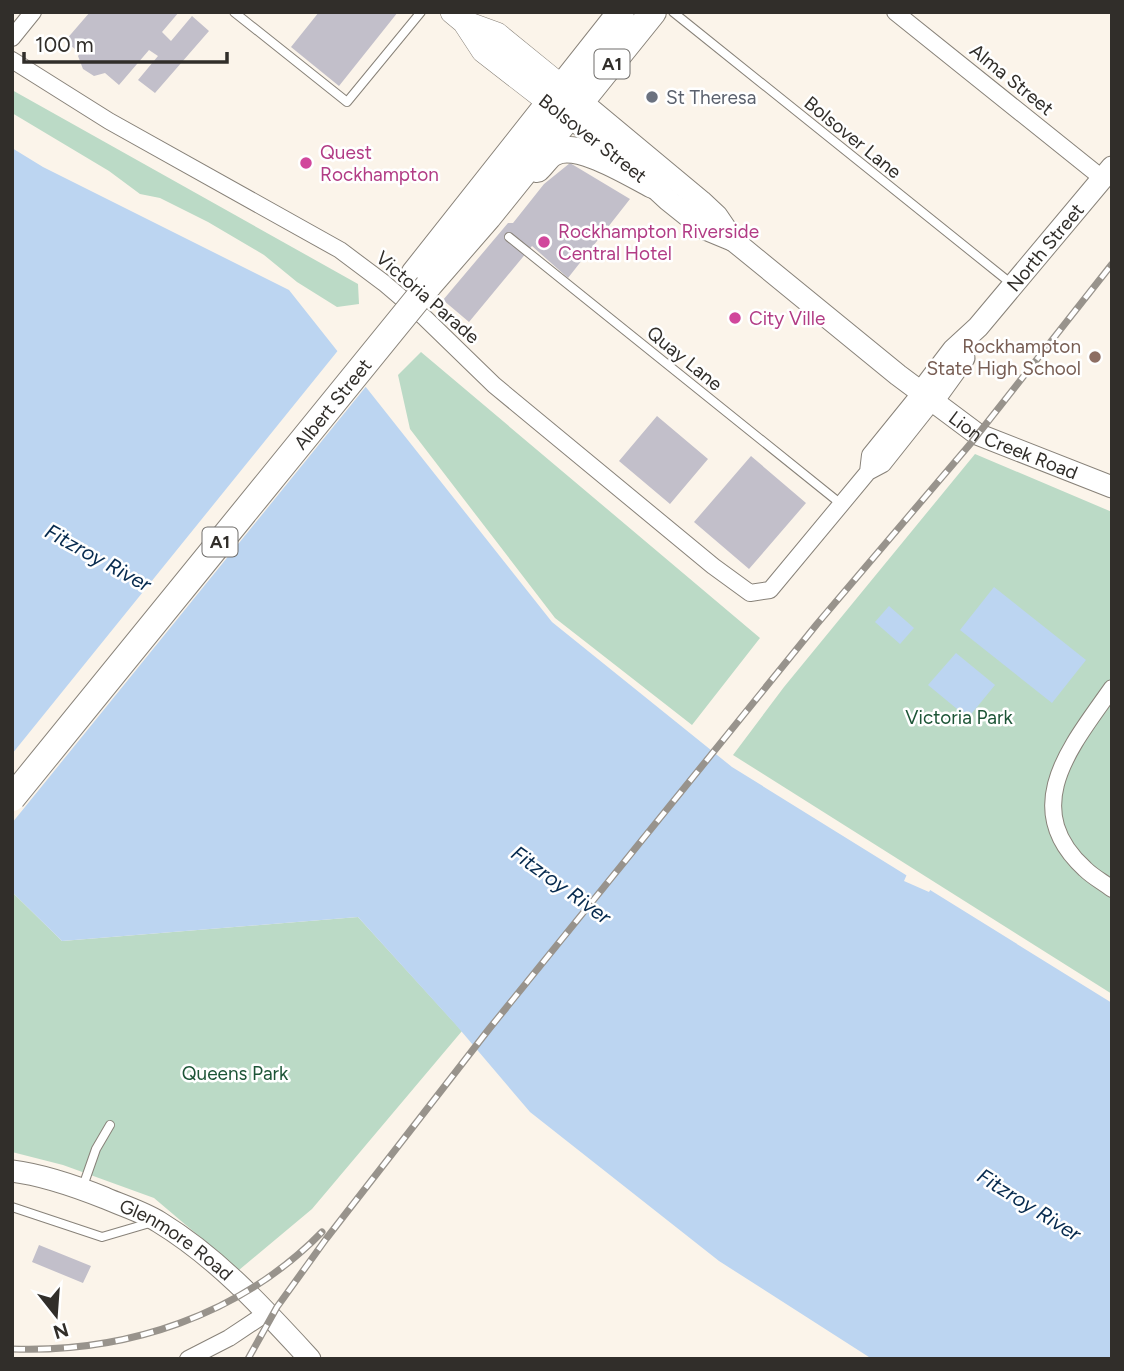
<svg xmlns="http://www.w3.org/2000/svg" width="1124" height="1371" font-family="Figtree,sans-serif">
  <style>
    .green { fill: #bbdac6 }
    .water { fill: #bcd5f1 }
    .pier { fill: #fbf4ea }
    .building { fill: #c2bfca }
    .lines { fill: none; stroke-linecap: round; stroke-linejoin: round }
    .service-casing { stroke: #888279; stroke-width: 10 }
    .minor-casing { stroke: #888279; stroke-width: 18 }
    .tertiary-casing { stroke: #888279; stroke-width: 23 }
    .secondary-casing { stroke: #888279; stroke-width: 24 }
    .trunk-casing { stroke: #888279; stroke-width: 28 }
    .service { stroke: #fff; stroke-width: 8 }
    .minor { stroke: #fff; stroke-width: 16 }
    .tertiary { stroke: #fff; stroke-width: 21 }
    .secondary { stroke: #fff; stroke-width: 23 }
    .trunk { stroke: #fff; stroke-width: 26 }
    .rail-casing { stroke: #98938c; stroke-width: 7 }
    .rail { stroke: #fff; stroke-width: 4.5; stroke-dasharray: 13; stroke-linecap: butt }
    .trunk-bridge-casing { stroke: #888279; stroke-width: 28; stroke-linecap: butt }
    .trunk-bridge { stroke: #fff; stroke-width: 26 }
    .worship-dot { fill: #6b7280; stroke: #fff; stroke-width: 2.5 }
    .hotel-dot { fill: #d1479c; stroke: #fff; stroke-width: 2.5 }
    .education-dot { fill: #8d6e63; stroke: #fff; stroke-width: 2.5 }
    .labels { text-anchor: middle; stroke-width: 5; stroke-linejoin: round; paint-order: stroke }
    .shield { fill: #fff; stroke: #6f6d6a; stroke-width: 2 }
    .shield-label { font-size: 18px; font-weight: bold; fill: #312e2a }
    .street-label { font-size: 19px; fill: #312e2a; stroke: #fff }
    .worship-label { font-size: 19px; fill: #5b616d; stroke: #fff; text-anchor: start }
    .hotel-label { font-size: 19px; fill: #b23c85; stroke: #fff; text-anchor: start }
    .education-label { font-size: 19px; fill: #785e54; stroke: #fff; text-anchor: end }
    .park-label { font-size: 19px; fill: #1d5537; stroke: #fff }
    .water-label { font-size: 21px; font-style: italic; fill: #062a4e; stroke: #fff }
  </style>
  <rect width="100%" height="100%" fill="#fbf4ea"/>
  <path class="green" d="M 12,90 L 358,284 L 359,304 L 337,307 L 297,282 L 264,255 L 208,222 L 160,198 L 140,194 L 109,171 L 12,113 Z
    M 421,352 L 760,638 L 692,725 L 555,618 L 410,429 L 398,375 Z
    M 975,454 L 1112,512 L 1112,994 L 733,755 L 784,687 Z
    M 12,892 L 62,941 L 358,917 L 462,1031 L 312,1209 L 239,1270 L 154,1198 L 63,1165 L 12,1152 Z"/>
  <path class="water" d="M 12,148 L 43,167 L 289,290 L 552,622 L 732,767 L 1112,1003 L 1112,1359 L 872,1359 L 719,1261 L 530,1112 L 456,1025 L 358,917 L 62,941 L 12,892 Z
    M 994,587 L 1086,660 L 1052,703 L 960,630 Z
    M 889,606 L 914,628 L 900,644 L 875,622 Z
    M 956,653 L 995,685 L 968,718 L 928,685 Z"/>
  <path class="pier" d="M 340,348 L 368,384 L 12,823 L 12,754 Z
    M 908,872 L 932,887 L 929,892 L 904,881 Z"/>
  <path class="building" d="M 90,12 L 179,12 L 162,32 L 171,41 L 192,16 L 209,31 L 155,93 L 138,80 L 158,56 L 149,50 L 119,85 L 105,73 L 94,76 L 83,69 L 78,56 L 80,53 L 65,41 Z
    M 319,12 L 398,12 L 339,86 L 291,47 Z
    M 570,163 L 630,199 L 568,278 L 532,246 L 469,322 L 443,300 L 508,223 L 513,223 L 544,184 Z
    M 657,416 L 708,459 L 670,504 L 619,461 Z
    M 751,456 L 806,503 L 749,569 L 694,522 Z
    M 39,1245 L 91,1266 L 83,1283 L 32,1262 Z"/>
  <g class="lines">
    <g class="service-casing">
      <path id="service" d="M 234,12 L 347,102 L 421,12
        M 673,12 L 1013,285
        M 509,237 L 841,504
        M 82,1189 L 96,1149 L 110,1125
        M 12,1207 L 102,1237 L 153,1222"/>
    </g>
    <g class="minor-casing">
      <path id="minor" d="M 895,12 L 1102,178
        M 12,38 L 33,12
        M 12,60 L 109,121 L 340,250 L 384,283 L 425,318 L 494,385 L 713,566 L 750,593 L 770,590 L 868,472 L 883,464 L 933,401
        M 868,472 L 870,455 L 921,392
        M 1112,688 C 1073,744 1017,807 1085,869 C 1093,877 1103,882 1112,889
        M 188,1359 L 229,1338 L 268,1312"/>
    </g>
    <g class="tertiary-casing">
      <g id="tertiary">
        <path id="s1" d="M 582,102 L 701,201 L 717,216 L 734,241 L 898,375 L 977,434 L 1112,487"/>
        <path d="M 570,117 L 628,163 L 668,200 L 703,228 L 732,240"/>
        <path id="s2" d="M 921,392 L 953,350 L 978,327 L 1112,167"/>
        <path d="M 933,401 L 964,358"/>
        <path id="s3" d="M 12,1171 C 44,1175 75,1186 105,1198 C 123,1206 143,1212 159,1222 C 218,1258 264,1309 310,1359"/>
      </g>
    </g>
    <g class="secondary-casing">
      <path id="secondary" d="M 452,12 L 464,22 L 497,34 L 562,87
        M 464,22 L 483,51 L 550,103"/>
    </g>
    <g class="trunk-casing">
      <path id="trunk" d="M 537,169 C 542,165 547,156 553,153 C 577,139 631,174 653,185
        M 414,274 L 621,12
        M 428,286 L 488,217 L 653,12"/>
    </g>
    <use href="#service" class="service"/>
    <use href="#minor" class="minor"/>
    <use href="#tertiary" class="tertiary"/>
    <use href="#secondary" class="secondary"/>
    <use href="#trunk" class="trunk"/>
    <g class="rail-casing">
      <path id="rail" d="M 12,1349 C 127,1353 241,1315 322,1232
        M 248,1359 L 277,1307 L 326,1239 L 489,1029 L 817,624 L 971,443 L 1112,264"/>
    </g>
    <use href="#rail" class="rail"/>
    <g class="trunk-bridge-casing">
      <g id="trunk-bridge">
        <path id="s4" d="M 12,798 L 428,286"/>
      </g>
    </g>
    <use href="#trunk-bridge" class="trunk-bridge"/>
  </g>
  <circle class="worship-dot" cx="652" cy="97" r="7"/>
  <g class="hotel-dot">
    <circle cx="306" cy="163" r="7"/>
    <circle cx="544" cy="242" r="7"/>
    <circle cx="735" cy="318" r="7"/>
  </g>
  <circle class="education-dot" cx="1095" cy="357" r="7"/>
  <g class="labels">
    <g class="shield">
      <rect x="594.5" y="49.5" width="35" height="29" rx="5"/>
      <rect x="202.5" y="527.5" width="35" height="29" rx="5"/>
    </g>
    <g class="shield-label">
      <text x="612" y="70">A1</text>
      <text x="220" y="548">A1</text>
    </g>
    <g class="street-label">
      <text transform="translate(1012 79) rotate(39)" y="7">Alma Street</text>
      <text transform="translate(853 137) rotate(39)" y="7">Bolsover Lane</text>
      <text transform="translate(593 138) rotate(38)" y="7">Bolsover Street</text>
      <text dy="7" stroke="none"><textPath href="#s2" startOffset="191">North Street</textPath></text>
      <text transform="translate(428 297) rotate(41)" y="7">Victoria Parade</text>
      <text transform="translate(685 358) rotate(39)" y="7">Quay Lane</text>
      <text dy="7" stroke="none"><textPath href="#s4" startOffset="508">Albert Street</textPath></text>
      <text dy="7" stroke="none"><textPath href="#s1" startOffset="555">Lion Creek Road</textPath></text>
      <text dy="7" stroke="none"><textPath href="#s3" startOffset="180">Glenmore Road</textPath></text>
    </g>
    <g class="worship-label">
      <text x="666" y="104">St Theresa</text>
    </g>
    <g class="hotel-label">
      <text x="320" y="159">Quest<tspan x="320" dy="22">Rockhampton</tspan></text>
      <text x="558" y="238">Rockhampton Riverside<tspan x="558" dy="22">Central Hotel</tspan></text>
      <text x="749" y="325">City Ville</text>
    </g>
    <g class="education-label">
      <text x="1081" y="353">Rockhampton<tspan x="1081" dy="22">State High School</tspan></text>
    </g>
    <g class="park-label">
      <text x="959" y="724">Victoria Park</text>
      <text x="235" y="1080">Queens Park</text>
    </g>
    <g class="water-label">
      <text transform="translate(98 558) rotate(29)" y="7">Fitzroy River</text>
      <text transform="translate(561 885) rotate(36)" y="7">Fitzroy River</text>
      <text transform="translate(1029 1205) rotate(32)" y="7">Fitzroy River</text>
    </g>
  </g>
  <rect width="1124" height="1371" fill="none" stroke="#312e2a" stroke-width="28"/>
  <g transform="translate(56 1315) rotate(163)" stroke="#ffffff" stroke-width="5" paint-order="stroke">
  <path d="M0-5L12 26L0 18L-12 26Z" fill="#312e2a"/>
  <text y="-10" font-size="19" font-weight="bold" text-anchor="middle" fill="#312e2a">N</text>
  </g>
  <path d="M24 52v10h203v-10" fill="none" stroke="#312e2a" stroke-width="3.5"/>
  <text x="35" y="52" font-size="21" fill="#312e2a" stroke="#ffffff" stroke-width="5" paint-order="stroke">100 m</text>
</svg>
